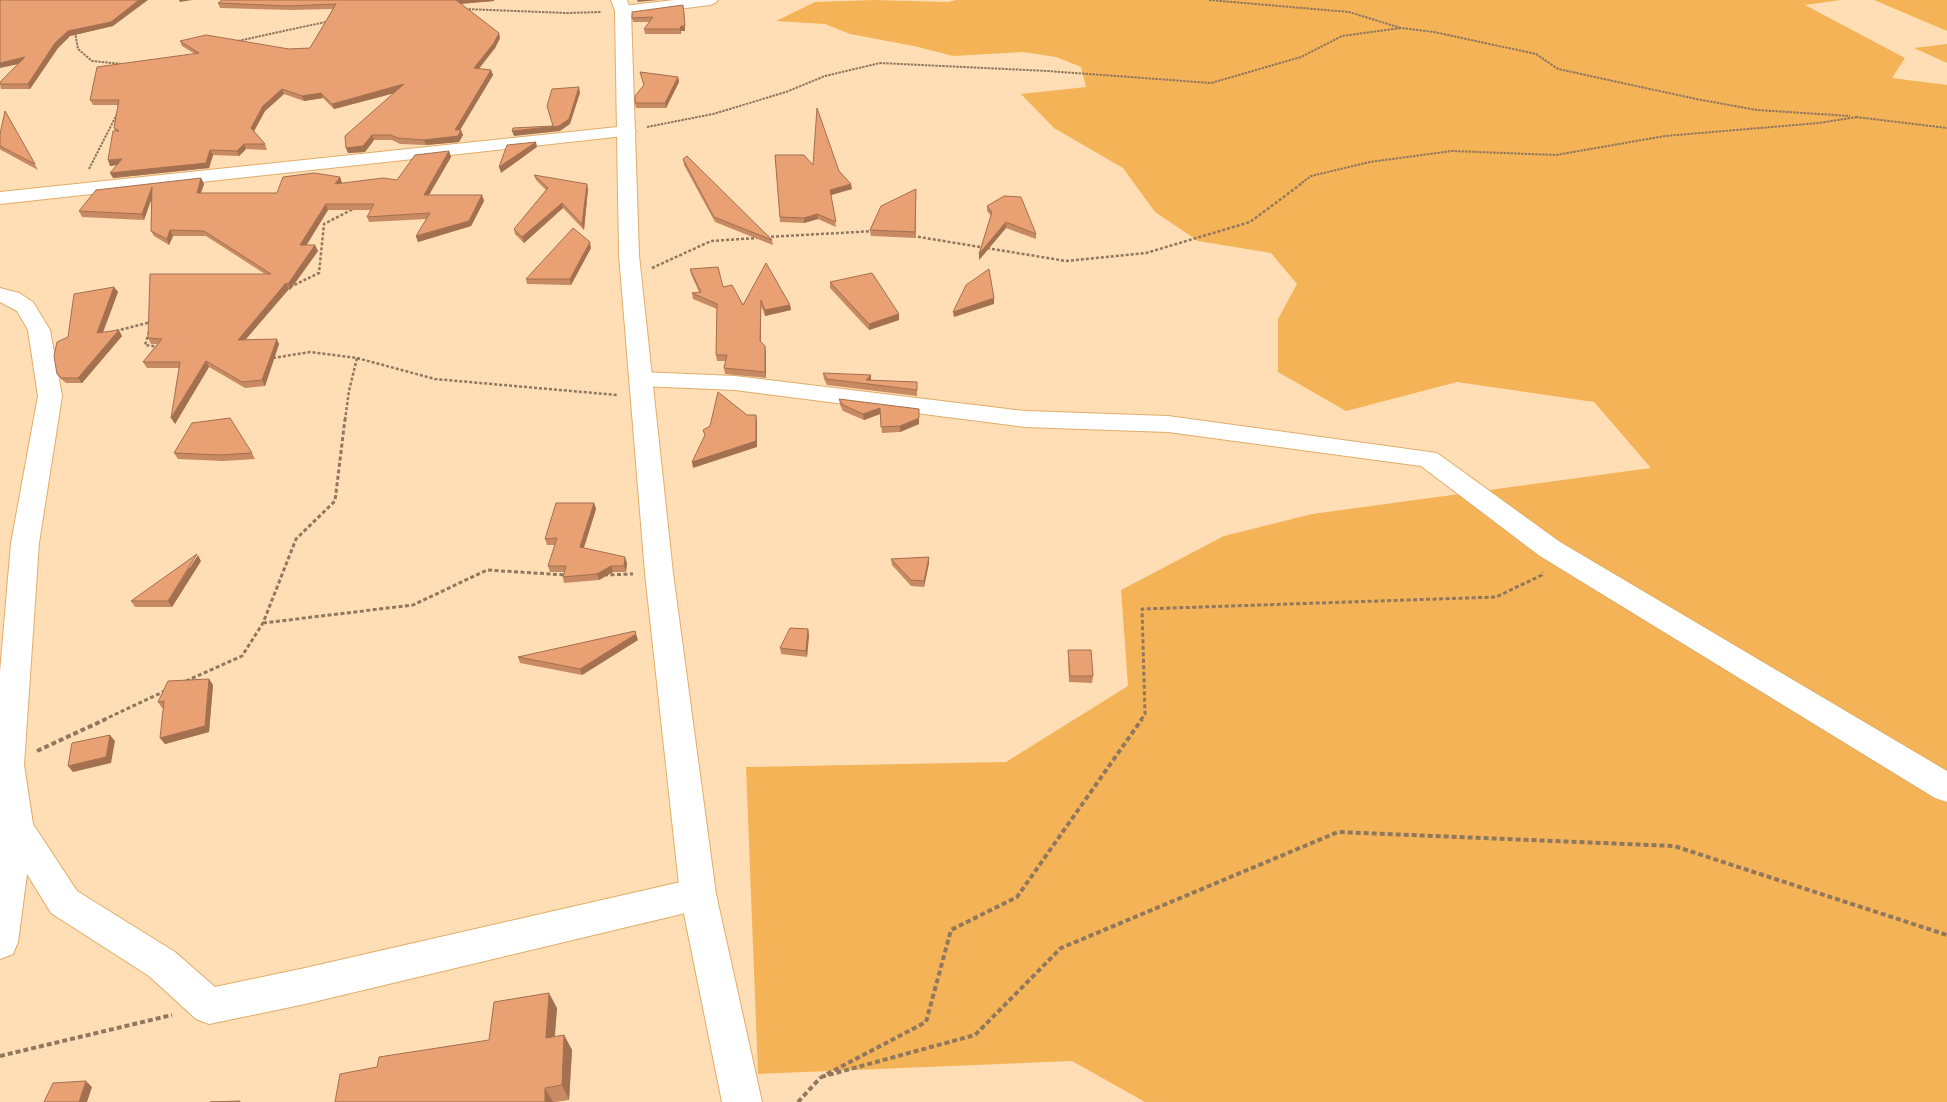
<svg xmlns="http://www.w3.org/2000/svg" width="1947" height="1102" font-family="'Nunito Sans',sans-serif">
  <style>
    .green { fill: #f5b358 }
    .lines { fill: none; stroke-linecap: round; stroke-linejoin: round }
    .street-casing { stroke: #e1ad67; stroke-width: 2 }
    .primary-casing { stroke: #e1ad67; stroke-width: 2 }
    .path-far3 { stroke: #90785f; stroke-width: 2; stroke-dasharray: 2.5 1; stroke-linecap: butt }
    .path-far2 { stroke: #90785f; stroke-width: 2.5; stroke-dasharray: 3 2; stroke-linecap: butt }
    .path-far1 { stroke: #90785f; stroke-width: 3; stroke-dasharray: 4 2.5; stroke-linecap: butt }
    .path { stroke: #90785f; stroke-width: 4; stroke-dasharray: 5 3; stroke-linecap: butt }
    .street { fill: #fff; fill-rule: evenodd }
    .primary { fill: #fff; fill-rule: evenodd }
    .wall { fill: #c88a62 }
    .shaded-wall { fill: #a37050 }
    .building { fill: #e9a072; stroke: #a37050 }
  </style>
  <rect width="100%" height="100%" fill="#ffdeb6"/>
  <path class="green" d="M 874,0 L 948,2 L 956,0 L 1841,0 L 1805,5 L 1905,58 L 1892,78 L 1947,85 L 1947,1102 L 1145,1102 L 1072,1061 L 758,1074 L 746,767 L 1006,762 L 1128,686 L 1121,590 L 1224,536 L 1312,514 L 1651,468 L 1594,402 L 1457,382 L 1346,411 L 1278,372 L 1278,319 L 1297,284 L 1271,253 L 1198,241 L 1155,212 L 1123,168 L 1054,128 L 1021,94 L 1086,87 L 1081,67 L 1056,57 L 1023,52 L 953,56 L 914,46 L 850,34 L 825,24 L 776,21 L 815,2 Z
    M 1874,0 L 1947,0 L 1947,31 Z
    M 1947,44 L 1947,63 L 1914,48 Z"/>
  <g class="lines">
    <g class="street-casing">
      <path id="street" d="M 674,0 L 718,0 L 715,3 L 710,5 L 623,16 L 618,14 L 615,11 L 618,8 L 623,6 Z
        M 627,126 L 633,127 L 636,131 L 633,135 L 0,204 L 0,192 Z
        M 0,288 L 19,293 L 33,302 L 50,330 L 62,396 L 39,543 L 24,765 L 33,824 L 77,891 L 175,952 L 215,987 L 305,968 L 698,878 L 710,883 L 716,894 L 710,905 L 698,910 L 305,1004 L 209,1024 L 196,1019 L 149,976 L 51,913 L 27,874 L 18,942 L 13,954 L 0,959 L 0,672 L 11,543 L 38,396 L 28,330 L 17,311 L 0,302 Z
        M 641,372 L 735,376 L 1025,411 L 1168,416 L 1437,453 L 1560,542 L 1947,771 L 1947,802 L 1935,798 L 1540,556 L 1421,466 L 1168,432 L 1025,427 L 735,390 L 641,386 L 633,384 L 629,379 L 633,374 Z"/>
    </g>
    <g class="primary-casing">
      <path id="primary" d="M 611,0 L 627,0 L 631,11 L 639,255 L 673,573 L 716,894 L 762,1102 L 722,1102 L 680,894 L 645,573 L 619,255 L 615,11 Z"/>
    </g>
    <path class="path-far3" d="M 1209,0 L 1349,12 L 1401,28 L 1434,32 L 1536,54 L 1558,69 L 1696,99 L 1757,110 L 1850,116
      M 465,9 L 566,13 L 601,12
      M 75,32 L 78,49 L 92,61 L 122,64
      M 238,41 L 330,21
      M 1856,117 L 1947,128
      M 647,127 L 713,114 L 786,92 L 825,76 L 880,63 L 1048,71 L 1211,83 L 1301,57 L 1342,36 L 1401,28
      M 89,169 L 118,112
      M 1299,185 L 1311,176 L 1370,162 L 1452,151 L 1556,155 L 1665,136 L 1819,123 L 1857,117"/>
    <path class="path-far2" d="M 913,236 L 1066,261 L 1146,253 L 1250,222 L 1301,184
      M 766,237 L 875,231
      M 652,268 L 711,241 L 757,238
      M 290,287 L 319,273 L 324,224 L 355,208
      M 116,331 L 151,322
      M 149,332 L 145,345 L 160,347
      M 273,358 L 310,352 L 357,358 L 435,379 L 617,395
      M 345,420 L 349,391 L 357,358"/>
    <path class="path-far1" d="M 604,575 L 633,574
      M 263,623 L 413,605 L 487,570 L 566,575
      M 186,681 L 242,656 L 263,623 L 296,539 L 335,501 L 345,419
      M 103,720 L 165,691
      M 1141,720 L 1145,714 L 1142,609 L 1496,597 L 1542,575 L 1543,572"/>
    <path class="path" d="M 37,751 L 106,719
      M 0,1056 L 172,1015
      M 827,1074 L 926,1022 L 951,930 L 1017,897 L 1142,719
      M 821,1077 L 975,1035 L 1061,948 L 1338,832 L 1674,846 L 1947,935
      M 798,1102 L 821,1077"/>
    <use href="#street" class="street"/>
    <use href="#primary" class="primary"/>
  </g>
  <path class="wall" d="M 0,0 L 113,26 L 70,36 L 58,48 L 30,89 L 1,89 L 0,84 L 18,64 Z
    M 494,1 L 461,4 L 500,38 L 495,48 L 479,69 L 491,70 L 493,75 L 460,130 L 463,135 L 459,142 L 426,145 L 400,144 L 392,140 L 374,140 L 365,152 L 348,153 L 346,148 L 395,93 L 334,109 L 323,98 L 304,101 L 284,94 L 265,111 L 254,131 L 265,144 L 267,150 L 246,149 L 239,156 L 213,155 L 209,168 L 113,178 L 116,165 L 110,166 L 115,131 L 114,128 L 118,105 L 93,105 L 90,100 L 195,54 L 182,46 L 180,41 L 289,49 L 310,48 L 333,9 L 290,10 L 220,8 L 218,3 Z
    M 684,10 L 685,31 L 681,31 L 681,34 L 645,34 L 644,29 L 650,22 L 633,22 L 632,18 Z
    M 640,72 L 678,77 L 679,82 L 666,108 L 636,108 L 635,103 L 644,85 Z
    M 5,111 L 38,170 L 1,150 L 0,149 L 0,134 Z
    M 449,151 L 451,157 L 429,195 L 482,195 L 484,201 L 471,226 L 418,242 L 416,236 L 427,219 L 369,222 L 367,217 L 371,210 L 328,210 L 306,245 L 315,245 L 318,251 L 290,290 L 289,289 L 245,340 L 279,344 L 265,386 L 245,388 L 209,367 L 175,424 L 179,368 L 147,368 L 143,362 L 157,344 L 151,344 L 148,338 L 265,274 L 206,236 L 173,236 L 169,245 L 154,236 L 151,231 L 151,200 L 144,220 L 82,217 L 79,211 L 201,178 L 204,184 L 201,193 L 277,193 L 340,177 L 342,183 L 397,180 Z
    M 775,155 L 839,171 L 852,189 L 831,195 L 836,227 L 818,219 L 804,223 L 780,222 Z
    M 683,159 L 772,240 L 773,245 L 715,222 L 684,165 Z
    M 534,175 L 588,189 L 584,230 L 563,208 L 524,243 L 515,234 L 514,229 L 546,190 L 536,180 Z
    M 916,189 L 916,238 L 871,236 L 870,230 Z
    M 987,206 L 1036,234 L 1036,239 L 1006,228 L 979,260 L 979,254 L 991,216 L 987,211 Z
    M 591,248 L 571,285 L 527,284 L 526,279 Z
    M 766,263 L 790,305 L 791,310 L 765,316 L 761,306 L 761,342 L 766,352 L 766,378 L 725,374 L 724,368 L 726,361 L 717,361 L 716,355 L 717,309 L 693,299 L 692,293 L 699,292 L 691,274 L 690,269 L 723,287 L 743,305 Z
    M 830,282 L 899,314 L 899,320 L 869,330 L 830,288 Z
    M 114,287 L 118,292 L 103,333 L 122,336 L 82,383 L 66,383 L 61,379 L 57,374 L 68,337 Z
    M 823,373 L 871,380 L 917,382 L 917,396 L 827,385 L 824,379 Z
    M 839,399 L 919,424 L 900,432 L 882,433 L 880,414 L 864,420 L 843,411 L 840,405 Z
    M 174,453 L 252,453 L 255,459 L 223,461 L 178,459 Z
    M 594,503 L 596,509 L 584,548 L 627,563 L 626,572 L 613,572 L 599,580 L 564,583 L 563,577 L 564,572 L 550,572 L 548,566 L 555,545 L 547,545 L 545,539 Z
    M 929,557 L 929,563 L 924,587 L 911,586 L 892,565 L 891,559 Z
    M 201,561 L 172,607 L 135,607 L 131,601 Z
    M 808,629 L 809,635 L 807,657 L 781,654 L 780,648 Z
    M 638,640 L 582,675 L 520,663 L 518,657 Z
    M 1068,650 L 1093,676 L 1092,683 L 1069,682 L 1068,656 Z
    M 209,679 L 213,685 L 209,732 L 165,744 L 160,738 L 164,708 L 162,708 L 158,702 Z
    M 557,1008 L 555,1037 L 564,1035 L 572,1050 L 569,1100 L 555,1102 L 335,1102 L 489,1040 Z"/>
  <path class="shaded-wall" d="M 139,0 L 148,0 L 113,26 L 70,36 L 58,48 L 30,89 L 28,84 L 55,43 L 68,31 Z
    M 179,0 L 192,0 L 180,2 Z
    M 455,0 L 494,0 L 494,1 L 456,4 Z
    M 637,0 L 658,0 L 638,2 Z
    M 684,10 L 685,31 L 681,31 L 681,34 L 680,29 Z
    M 499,33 L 500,38 L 495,48 L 475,73 L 474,68 Z
    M 25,57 L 28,62 L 0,68 L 0,63 Z
    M 491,70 L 493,75 L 457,135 L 455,130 Z
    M 678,77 L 679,82 L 666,108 L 665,103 Z
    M 404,84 L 406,90 L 334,109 L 332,104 Z
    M 579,87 L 580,93 L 570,124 L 560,131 L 514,136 L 512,131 L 559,126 Z
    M 282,89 L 284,94 L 265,111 L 253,133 L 251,128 L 263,106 Z
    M 321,93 L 323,98 L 304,101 L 302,96 Z
    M 461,130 L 463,135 L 459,142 L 426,145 L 424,140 Z
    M 372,135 L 374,140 L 365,152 L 348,153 L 346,148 Z
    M 536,142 L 537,147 L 501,173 L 499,167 Z
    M 244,144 L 246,149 L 239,156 L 237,151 Z
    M 210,150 L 213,155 L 209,168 L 113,178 L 110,173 Z
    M 449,151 L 451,157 L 426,200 L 424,195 Z
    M 122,159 L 124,164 L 110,166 L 108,160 Z
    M 340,177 L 342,183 L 335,184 Z
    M 201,178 L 204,184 L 199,198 L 197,193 Z
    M 587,184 L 588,189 L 584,230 L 582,224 Z
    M 851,184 L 852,189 L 831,195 L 830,190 Z
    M 152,187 L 154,192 L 144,220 L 142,214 Z
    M 482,195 L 484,201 L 471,226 L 418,242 L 416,236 Z
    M 562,203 L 563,208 L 524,243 L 522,237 Z
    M 326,204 L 328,210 L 303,251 L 300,245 Z
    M 817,214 L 818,219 L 804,223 L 804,218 Z
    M 1006,222 L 1006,228 L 979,260 L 979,254 Z
    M 170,230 L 173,236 L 169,245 L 167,239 Z
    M 590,242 L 591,248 L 571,285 L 570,279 Z
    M 315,245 L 318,251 L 290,290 L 288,284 Z
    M 286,283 L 289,289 L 240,346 L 238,340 Z
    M 114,287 L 118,292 L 100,339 L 97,333 Z
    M 994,298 L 994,304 L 954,317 L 953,312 Z
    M 761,300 L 761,347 L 760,341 Z
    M 790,305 L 791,310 L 765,316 L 765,310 Z
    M 899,314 L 899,320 L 869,330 L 869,324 Z
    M 119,330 L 122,336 L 82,383 L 78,378 Z
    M 277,339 L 279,344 L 265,386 L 262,380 Z
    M 765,346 L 766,352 L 766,378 L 765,372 Z
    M 206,361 L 209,367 L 175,424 L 171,418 Z
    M 871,375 L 871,381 L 866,380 Z
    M 880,408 L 880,414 L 864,420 L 863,414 Z
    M 756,415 L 757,421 L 757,447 L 693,468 L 692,462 Z
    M 919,418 L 919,424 L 900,432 L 900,426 Z
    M 594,503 L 596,509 L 582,553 L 580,547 Z
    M 198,555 L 201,561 L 172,607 L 168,601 Z
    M 625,557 L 627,563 L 626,572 L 624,566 Z
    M 929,557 L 929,563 L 924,587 L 924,581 Z
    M 611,566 L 613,572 L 599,580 L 597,574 Z
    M 808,629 L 809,635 L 807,657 L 806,651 Z
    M 636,634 L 638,640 L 582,675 L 580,669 Z
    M 209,679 L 213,685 L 209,732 L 165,744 L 160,738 Z
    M 110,735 L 115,741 L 111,763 L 73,772 L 68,766 Z
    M 549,993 L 557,1008 L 553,1053 L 546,1038 Z
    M 564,1035 L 572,1050 L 569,1100 L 562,1085 Z
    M 86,1081 L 92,1087 L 87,1102 L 79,1102 Z
    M 545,1088 L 553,1102 L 545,1102 Z"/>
  <path class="building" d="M 0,0 L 139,0 L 111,22 L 68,31 L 55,43 L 28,84 L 0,84 L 0,82 L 25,57 L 0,63 Z
    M 222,0 L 456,0 L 499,33 L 494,43 L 474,68 L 491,70 L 455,130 L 461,130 L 458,136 L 424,140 L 398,138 L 390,135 L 372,135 L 363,146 L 346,148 L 345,136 L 404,84 L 332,104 L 321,93 L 302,96 L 282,89 L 263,106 L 251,128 L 265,144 L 244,144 L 237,151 L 210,150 L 206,163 L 110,173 L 122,159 L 108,160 L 113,131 L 119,131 L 114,128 L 119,100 L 90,100 L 97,67 L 199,53 L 180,41 L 206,35 L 289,49 L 310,48 L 336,4 L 288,6 L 218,3 Z
    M 683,5 L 685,26 L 681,26 L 680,29 L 644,29 L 653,17 L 632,18 L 632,12 Z
    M 640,72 L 678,77 L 665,103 L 635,103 L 635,96 L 644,85 Z
    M 579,87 L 569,119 L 559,126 L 512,131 L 513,128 L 553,126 L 547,106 L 552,89 Z
    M 817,108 L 839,171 L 851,184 L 830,190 L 836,222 L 817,214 L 804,218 L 780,217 L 775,155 L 804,155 L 813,165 Z
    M 5,111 L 35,164 L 0,146 L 0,134 Z
    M 536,142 L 499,167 L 507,145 Z
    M 449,151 L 424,195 L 482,195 L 469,221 L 416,236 L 430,213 L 367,217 L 374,204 L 326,204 L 300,245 L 315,245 L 288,284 L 286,283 L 238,340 L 277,339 L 262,380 L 242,382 L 206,361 L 171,418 L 180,362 L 143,362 L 162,339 L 148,338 L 150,274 L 271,274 L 204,231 L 170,230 L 167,239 L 151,231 L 152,187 L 142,214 L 79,211 L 96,190 L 201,178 L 197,193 L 277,193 L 283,177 L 314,173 L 340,177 L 335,184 L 383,178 L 397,180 L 415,155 Z
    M 687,156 L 772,240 L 714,217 L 683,159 Z
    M 534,175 L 587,184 L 582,224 L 562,203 L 522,237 L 514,229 L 548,188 Z
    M 916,189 L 915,232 L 870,230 L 881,206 Z
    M 1004,196 L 1021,197 L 1036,234 L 1006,222 L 979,254 L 992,212 L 987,206 Z
    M 573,228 L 590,242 L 570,279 L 526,279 Z
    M 766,263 L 790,305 L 765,310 L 761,300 L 760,341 L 765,346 L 765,372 L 724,368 L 727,355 L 716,355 L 717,304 L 692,293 L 701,292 L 690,269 L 718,267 L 723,287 L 732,285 L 743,305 Z
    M 989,269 L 994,298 L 953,312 L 966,285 Z
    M 872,273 L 899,314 L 869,324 L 830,282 Z
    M 114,287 L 97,333 L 119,330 L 78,378 L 62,378 L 57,374 L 54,356 L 57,342 L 68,337 L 74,294 Z
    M 823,373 L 871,375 L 866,380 L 917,382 L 917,390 L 827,379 Z
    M 718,392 L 747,415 L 756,415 L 756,441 L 692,462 L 705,435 L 703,430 L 710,426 Z
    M 839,399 L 919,409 L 919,418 L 900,426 L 881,427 L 880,408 L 863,414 L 843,405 Z
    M 230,418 L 252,453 L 220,455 L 174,453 L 192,423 Z
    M 556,503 L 594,503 L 580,547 L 625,557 L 624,566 L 611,566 L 597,574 L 563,577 L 566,566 L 548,566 L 557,538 L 545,539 Z
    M 197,554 L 168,601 L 131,601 Z
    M 929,557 L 924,581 L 911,580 L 891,559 Z
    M 790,628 L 808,629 L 806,651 L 780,648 Z
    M 635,631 L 636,634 L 580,669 L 518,657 Z
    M 1068,650 L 1091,650 L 1093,676 L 1070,676 Z
    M 209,679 L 205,726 L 160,738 L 164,701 L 158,702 L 168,681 Z
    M 110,735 L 106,757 L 68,766 L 72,743 Z
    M 549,993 L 546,1038 L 564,1035 L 562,1085 L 545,1088 L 545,1102 L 335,1102 L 340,1074 L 377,1067 L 379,1057 L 489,1040 L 494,1002 Z
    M 86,1081 L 79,1102 L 44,1102 L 53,1083 Z
    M 240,1101 L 240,1102 L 210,1102 Z"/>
</svg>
